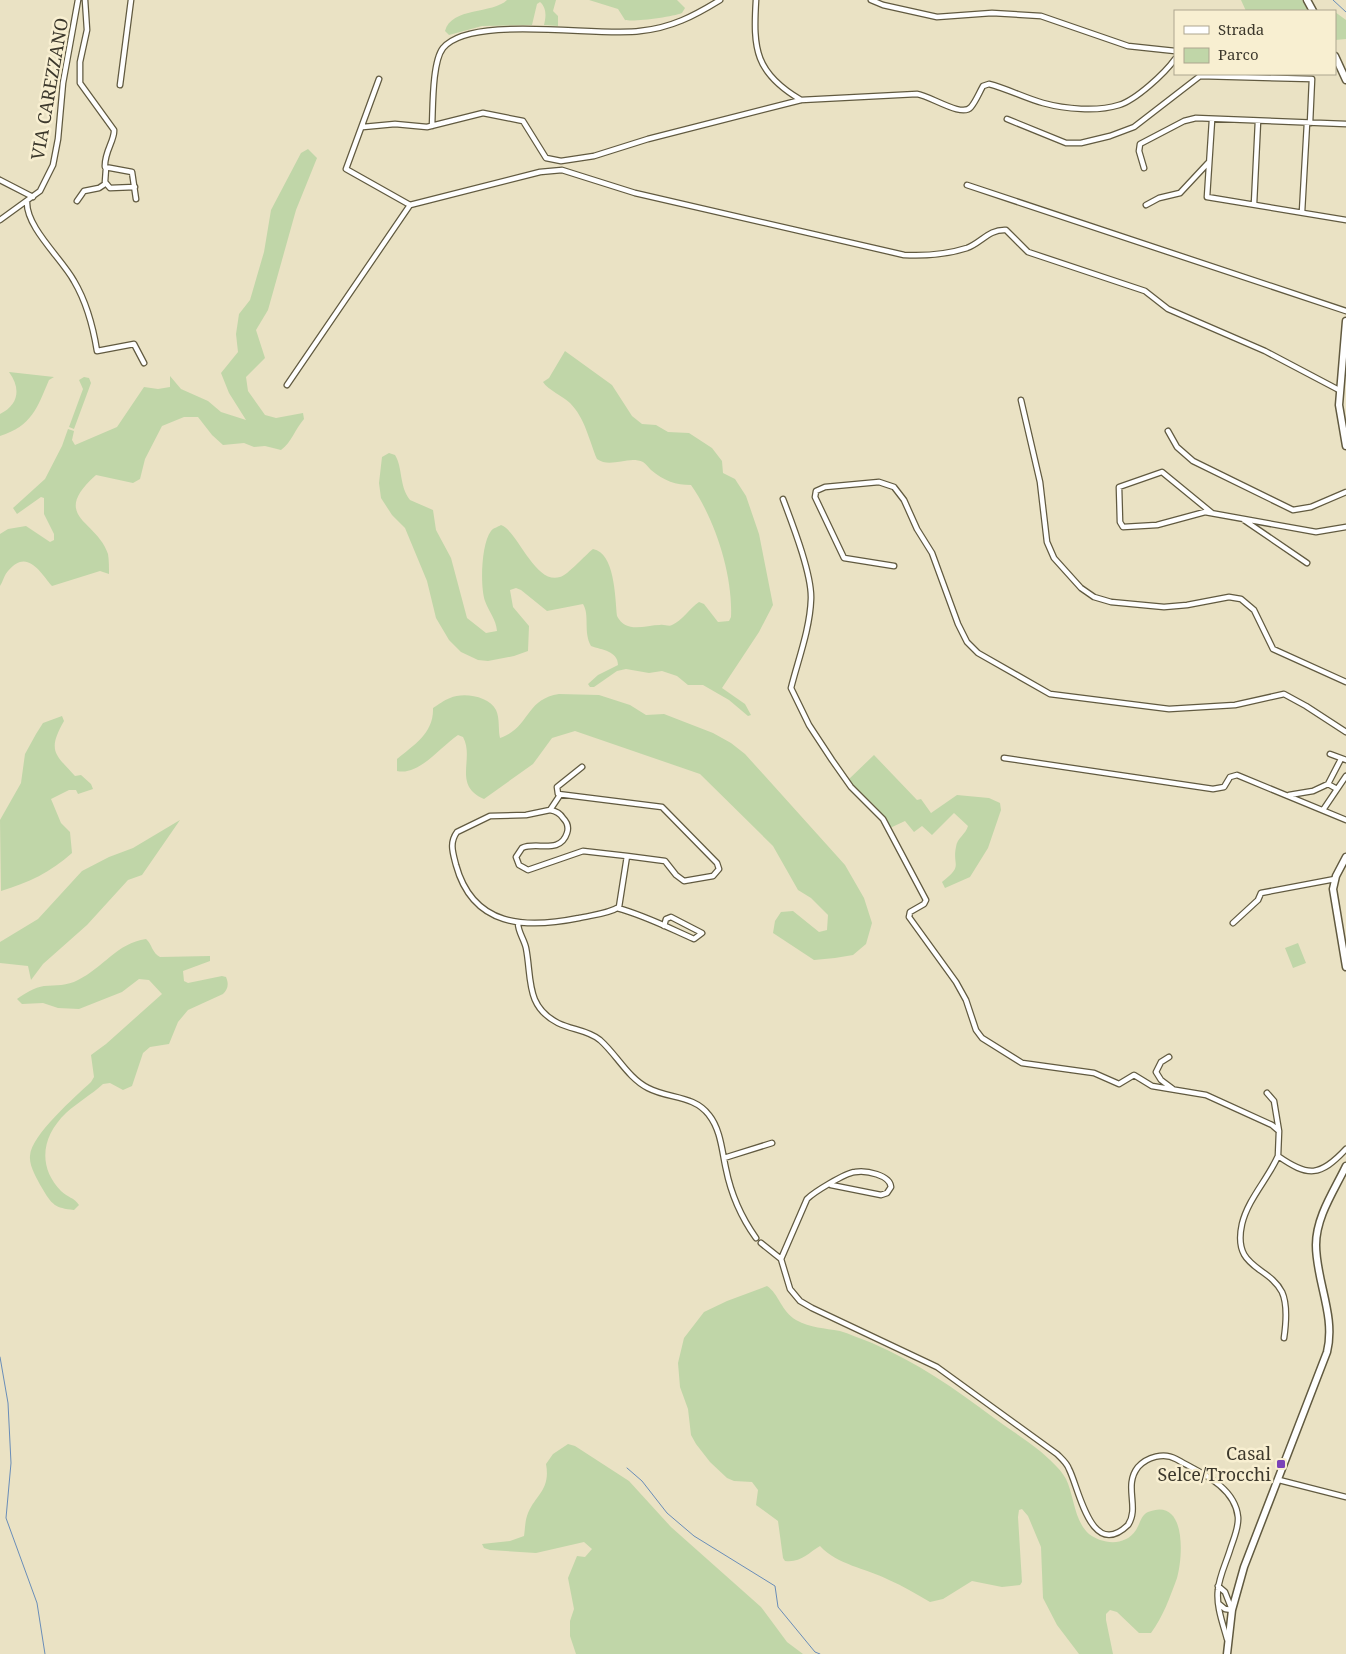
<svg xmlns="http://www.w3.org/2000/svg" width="1346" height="1654" font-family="'Noto Serif',serif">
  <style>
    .green { fill: #c0d6a8 }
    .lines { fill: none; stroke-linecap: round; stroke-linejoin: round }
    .stream { stroke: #698db8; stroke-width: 1 }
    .minor-casing { stroke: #615a40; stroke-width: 7 }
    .secondary-casing { stroke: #615a40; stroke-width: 9 }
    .minor { stroke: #fff; stroke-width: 4.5 }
    .secondary { stroke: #fff; stroke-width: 6 }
    .poi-dot { fill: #7a42b8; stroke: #f8efd1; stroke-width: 2 }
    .labels { text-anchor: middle; stroke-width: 5; stroke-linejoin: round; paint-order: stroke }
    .street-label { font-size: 18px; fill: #3c382c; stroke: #f8efd1 }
    .poi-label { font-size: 18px; fill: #3c382c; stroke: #f8efd1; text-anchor: end }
  </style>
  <rect width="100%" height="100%" fill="#eae2c4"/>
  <path class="green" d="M 507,0 L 556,0 L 553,11 L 558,16 L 558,26 L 544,25 C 546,17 547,8 540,2 L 537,4 L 532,25 L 482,26 L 449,35 L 445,31 C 451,7 493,14 507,0 Z
    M 589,0 L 677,0 L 685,8 L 682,13 C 672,17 635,22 625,20 L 618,9 Z
    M 1241,0 L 1302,0 L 1308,11 L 1246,11 Z
    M 1335,12 L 1346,20 L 1346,39 L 1335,40 Z
    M 308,149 L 317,158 L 296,210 L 268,310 L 256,330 L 265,358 L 246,377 L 248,391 L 265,415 L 276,418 L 303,413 L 304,419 C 295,429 292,442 281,450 L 265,446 L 254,447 L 244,443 L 223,445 L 212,435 L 198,417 L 184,417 L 162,426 L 145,459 L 140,479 L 133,483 L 96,475 C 49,517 97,520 108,554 C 109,560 109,568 109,574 L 100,571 L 52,586 C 40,572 27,548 8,571 C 4,575 3,582 0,586 L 0,534 L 8,529 L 26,526 L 50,542 L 54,540 L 54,534 L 44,514 L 44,498 L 41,497 L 17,514 L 13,508 L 45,479 L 62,446 L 68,429 L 74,431 L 72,440 L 75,445 L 117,427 L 144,387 L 158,389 L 170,387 L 170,376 L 181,389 L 208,401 L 221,412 L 246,420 L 229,393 L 221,373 L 238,352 L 236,334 L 239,314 L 250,300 L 264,252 L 271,210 L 301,153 Z
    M 565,351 L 612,385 L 632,416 L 642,424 L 656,425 L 668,432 L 689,433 L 712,448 L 722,461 L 723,473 L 735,479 L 746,496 L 759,534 L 773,605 L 759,632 L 722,688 L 745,704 L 751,715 L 748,716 L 729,700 L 703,685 L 688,685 L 677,676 L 662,671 L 649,673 L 626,669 L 617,671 L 594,687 L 590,687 L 588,684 L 598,675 L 618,665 C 618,651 602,650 591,646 C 583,632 590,615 583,604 L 547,611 L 521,590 L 516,588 L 510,590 L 513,607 L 529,626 L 528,651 L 514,656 L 488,661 L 478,660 L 461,652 L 449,640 L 436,618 L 427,581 L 405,528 L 392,515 L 381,498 L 379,483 L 382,457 L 389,453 L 395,455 C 403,468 399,486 410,500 L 433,510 L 436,530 L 451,558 L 467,618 L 486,633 L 497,631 C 496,619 489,612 485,601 C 480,587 481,544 491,531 C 493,528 498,527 501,525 C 518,531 535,585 560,577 C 568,575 585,555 593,549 C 615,553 615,597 617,616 C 626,634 645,625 660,625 C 664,624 669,627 672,625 C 682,621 690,608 699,602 L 704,604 L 718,622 L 729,621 L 731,617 C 733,575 715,519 691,485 C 676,485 664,481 651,470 C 649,468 646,464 643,462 C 628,455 611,469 597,459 C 589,440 585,418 570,403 C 563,396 548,390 543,382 L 549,378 Z
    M 9,372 L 54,377 L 49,380 C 37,408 32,426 0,436 L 0,414 C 19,405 21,388 9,372 Z
    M 84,377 L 89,378 L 91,383 L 74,429 L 69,427 L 83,389 L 79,380 Z
    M 559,694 L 599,695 L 630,705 L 646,715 L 664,714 L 713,733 L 731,743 L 745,754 L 845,865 L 864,898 L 872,923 L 866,944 L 853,955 L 835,958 L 814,960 L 773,933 L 775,921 L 781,912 L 793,911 L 819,932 L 827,930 L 828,915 L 811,898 L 798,890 L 773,846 L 700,774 L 575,731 L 552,738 L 533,764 L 484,799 C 452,785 475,759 463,737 L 458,735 C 440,747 419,776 397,771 L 397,759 C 414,745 434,733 433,708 C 438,705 444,700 450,698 C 463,692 489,696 496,710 C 500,718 498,730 500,738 C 530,728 525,699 559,694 Z
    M 62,716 L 64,721 C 47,751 55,754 75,776 L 81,775 L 91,784 L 93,789 L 78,794 L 76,790 L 69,790 L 51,799 L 61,823 L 70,832 L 72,853 C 51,872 28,883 1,891 L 0,820 L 21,783 L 25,754 L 36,734 L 43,723 Z
    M 874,755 L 917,800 L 921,799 L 931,813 L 957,795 L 989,798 L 1000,803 L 1001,810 L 988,848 L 970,877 L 945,888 L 942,882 C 964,865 952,866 956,847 C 957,838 966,834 968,826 L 954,813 L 932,835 L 922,826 L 914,832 L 905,821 L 890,828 L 877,808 L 848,780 Z
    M 180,820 L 142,875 L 128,880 L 87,925 L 43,964 L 31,980 L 28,966 L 0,963 L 0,942 L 38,919 L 82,871 L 109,857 L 133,848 Z
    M 146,939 C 152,944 152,953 160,957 L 210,956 L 210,961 L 183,971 L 184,981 L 188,983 L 222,976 L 226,977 C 229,984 228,989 223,994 L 188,1010 L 178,1022 L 169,1044 L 150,1047 L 143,1053 L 132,1086 L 123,1090 L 110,1083 L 103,1084 C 91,1095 78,1102 66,1113 C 42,1136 37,1166 61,1191 C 67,1197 75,1198 79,1205 L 74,1210 C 55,1208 52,1205 42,1188 C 37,1179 29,1166 30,1156 C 31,1135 76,1096 91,1082 L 94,1077 L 91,1055 L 106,1044 L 162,994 L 149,980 L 139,979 L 122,992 L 79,1009 L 58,1008 L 43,1003 L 22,1004 L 17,999 C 24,994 35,987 44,986 C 56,985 67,986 78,980 C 103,968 117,943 146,939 Z
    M 1298,943 L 1306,963 L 1293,968 L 1285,948 Z
    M 767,1286 C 779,1294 781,1311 796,1320 C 811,1328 824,1328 840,1331 C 850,1334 861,1339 872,1343 C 918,1363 954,1388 994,1418 C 1009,1429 1025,1439 1040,1451 C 1049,1459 1060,1468 1066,1479 C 1074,1495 1074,1521 1089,1534 C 1102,1544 1125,1547 1136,1530 C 1140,1524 1141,1515 1148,1512 C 1187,1496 1183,1558 1177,1578 C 1170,1597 1163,1617 1151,1633 L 1139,1633 L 1117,1612 L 1110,1610 L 1106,1614 L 1106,1620 L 1113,1654 L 1079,1654 L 1057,1625 L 1043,1598 L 1041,1547 L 1028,1516 L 1022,1509 L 1019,1510 L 1018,1517 L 1022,1582 L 1020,1585 L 1002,1587 L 972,1581 L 943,1599 L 930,1602 C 916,1594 903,1586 889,1580 C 865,1568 838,1565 820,1546 C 808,1553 801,1563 785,1561 L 783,1558 L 778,1521 L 756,1505 L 758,1490 L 752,1482 L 734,1481 L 727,1478 L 710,1462 L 696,1444 L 691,1435 L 688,1409 L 680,1387 L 678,1363 L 684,1338 L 704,1312 L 727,1301 Z
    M 568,1444 L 575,1446 L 629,1481 L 671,1527 L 761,1607 L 787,1642 L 803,1654 L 576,1654 L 570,1636 L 570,1621 L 574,1609 L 568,1578 L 577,1556 L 585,1557 L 592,1549 L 584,1542 L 536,1553 L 490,1550 L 484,1548 L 482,1544 L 510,1541 L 524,1536 C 525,1530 525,1522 527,1516 C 534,1495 551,1491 546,1464 L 553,1454 Z"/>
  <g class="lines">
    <path class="stream" d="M 1333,0 L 1346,12
      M 0,1357 L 8,1403 L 11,1463 L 6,1518 L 37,1603 L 45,1654
      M 627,1468 L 642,1481 L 667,1513 L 694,1536 L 775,1586 L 778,1607 L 815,1652 L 820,1654"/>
    <g class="minor-casing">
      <path id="minor" d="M 85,0 L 87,30 L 80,62 L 80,83 L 114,130 C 115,140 104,152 105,167 L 132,172 L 136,199
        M 756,0 C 753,49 755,73 801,100
        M 871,0 L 883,5 L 937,17 L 992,13 L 1041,16 L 1128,46 L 1175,51
        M 379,79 L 346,169 L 410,205
        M 120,85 L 131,0
        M 1007,119 L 1066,143 L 1081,143 L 1110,136 L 1134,127 L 1200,76 L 1312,79 L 1310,123
        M 1212,120 L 1207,197 L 1346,220
        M 432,126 C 433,108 432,62 443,48 C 471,14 597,37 640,31 C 671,28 694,16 720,0
        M 363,127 L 395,124 L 427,127 L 483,113 L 523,121 L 546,158 L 561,161 L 594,156 L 648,139 L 801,100 L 917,94 C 931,96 962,118 971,107 C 976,101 979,93 983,86 L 989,84 C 1008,89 1025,98 1043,103 C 1065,109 1097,112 1119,105 C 1136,100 1165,73 1175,59
        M 106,168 L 105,182 L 110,188 L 135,187
        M 1144,168 L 1139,151 L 1140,144 L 1184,121 L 1196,118 L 1346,124
        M 0,180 L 33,197
        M 967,185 L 1346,311
        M 77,201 L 84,191 L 99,188 L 105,184
        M 27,202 C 26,227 62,259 74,281 C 87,303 93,326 97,351 L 134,344 L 144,363
        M 1254,204 L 1258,121
        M 1146,205 L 1159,198 L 1180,193 L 1208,163
        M 1302,212 L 1307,123
        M 0,220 L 40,191 L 53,165 L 58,139 L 63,83 L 78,0
        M 287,385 L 410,205 L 540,172 L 562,170 L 635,193 L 904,255 C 923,256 948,254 967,248 C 981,243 989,229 1006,230 L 1028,252 L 1145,291 L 1168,309 L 1265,351 L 1339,390
        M 1021,400 L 1040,482 L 1047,542 L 1054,558 L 1081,588 L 1094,597 L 1111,602 L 1164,607 L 1187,605 L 1229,597 L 1241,599 L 1254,610 L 1273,649 L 1346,682
        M 1168,431 L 1177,447 L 1193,461 L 1293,510 L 1311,507 L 1346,492
        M 783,499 C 792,523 812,574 811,599 C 810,629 798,660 791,688 L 809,725 L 832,760 L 851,787 L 883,819 L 926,900 L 924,904 L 910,912 L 909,917 L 956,982 L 966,1000 L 976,1030 L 982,1038 L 1022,1063 L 1094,1073 L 1119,1084 L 1134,1075 L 1152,1086 L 1206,1095 L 1272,1125 L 1279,1131 L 1278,1156 C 1308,1177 1320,1177 1346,1149
        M 1212,513 L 1162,472 L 1119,487 L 1120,522 L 1123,527 L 1157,525 L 1205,512 L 1316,532 L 1346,527
        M 1244,520 L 1307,563
        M 894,566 L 844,558 L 815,497 L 816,491 L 825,487 L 879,482 L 894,487 L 904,500 L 917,529 L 932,553 L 958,624 L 967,642 L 978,653 L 1050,694 L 1169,709 L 1235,705 L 1284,694 L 1306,706 L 1346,732
        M 1330,754 L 1346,760
        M 1004,758 L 1213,789 L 1224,787 L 1230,777 L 1237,775 L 1346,820
        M 582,767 L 557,787 L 558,794 L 662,807 L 717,863 L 719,869 L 713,876 L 684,881 L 676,875 L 665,861 L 627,856
        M 1328,784 L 1341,759
        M 1289,795 L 1313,791 L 1328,784 L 1337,789
        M 550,810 C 556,811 560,813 563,818 C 567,822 569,827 567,833 C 560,855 536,841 522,848 L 516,857 L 519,865 L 528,870 L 583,851 L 627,856 L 619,907 C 608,914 592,915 579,918 C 525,929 473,927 456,865 C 453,853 449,843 457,832 L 490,816 L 526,815 Z
        M 550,810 L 560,795
        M 1323,810 L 1346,776
        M 617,908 C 644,915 669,928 694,939 L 702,933 L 671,917 L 666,919 L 664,926
        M 518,923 C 518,932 524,939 526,948 C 532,978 525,1006 558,1023 C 572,1030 588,1030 600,1040 C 617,1055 628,1078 648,1088 C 669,1099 694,1095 709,1115 C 721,1130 722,1152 726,1169 C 731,1194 741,1217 756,1238
        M 1233,923 L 1258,900 L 1261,893 L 1335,879
        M 1169,1057 L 1161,1062 L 1156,1072 L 1161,1080 L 1173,1089
        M 1267,1093 L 1274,1101 L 1279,1131
        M 1278,1156 C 1268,1179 1248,1199 1242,1224 C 1232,1269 1268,1265 1282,1292 C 1288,1305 1286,1324 1284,1338
        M 724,1158 L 772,1143
        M 831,1185 L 881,1195 L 887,1193 L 891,1187 C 890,1175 866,1170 855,1172 C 845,1173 814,1192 807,1199 L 781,1259 L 790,1289 L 800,1301 L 812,1308 L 937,1367 L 1057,1454 C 1062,1459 1067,1463 1069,1469 C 1079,1488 1091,1561 1128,1525 C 1140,1507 1123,1486 1138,1467 C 1147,1457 1164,1452 1176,1459 C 1199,1472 1235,1486 1238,1517 C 1239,1528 1233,1540 1230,1550 C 1226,1563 1219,1577 1218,1590 C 1216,1606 1223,1624 1227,1639
        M 761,1243 L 781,1259
        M 1279,1480 L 1346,1497
        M 1218,1586 L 1225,1592 L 1232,1610 L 1225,1609 L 1219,1604"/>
    </g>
    <g class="secondary-casing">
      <path id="secondary" d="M 1307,0 L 1313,11
        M 1335,56 L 1346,80
        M 1346,321 L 1339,405 L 1346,446
        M 1346,857 L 1336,876 L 1333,889 L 1346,967
        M 1227,1654 L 1232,1610 L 1244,1567 L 1327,1352 C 1336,1316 1316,1281 1316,1245 C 1316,1217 1334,1191 1346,1166"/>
    </g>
    <use href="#minor" class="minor"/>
    <use href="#secondary" class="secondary"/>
  </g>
  <rect class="poi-dot" x="1276" y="1459" width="10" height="10" rx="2.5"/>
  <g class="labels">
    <g class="street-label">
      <text transform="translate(50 89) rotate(-80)" y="6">VIA CAREZZANO</text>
    </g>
    <g class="poi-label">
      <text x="1271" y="1460">Casal<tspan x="1271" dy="21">Selce/Trocchi</tspan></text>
    </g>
  </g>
  <rect x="1174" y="10" width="162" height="65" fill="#f8efd1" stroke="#ada68f"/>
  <rect x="1184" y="26" width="25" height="8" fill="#ffffff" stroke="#ada68f"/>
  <text x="1218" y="35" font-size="15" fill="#3c382c">Strada</text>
  <rect x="1184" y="48" width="25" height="15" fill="#c0d6a8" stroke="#ada68f"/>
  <text x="1218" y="60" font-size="15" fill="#3c382c">Parco</text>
</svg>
